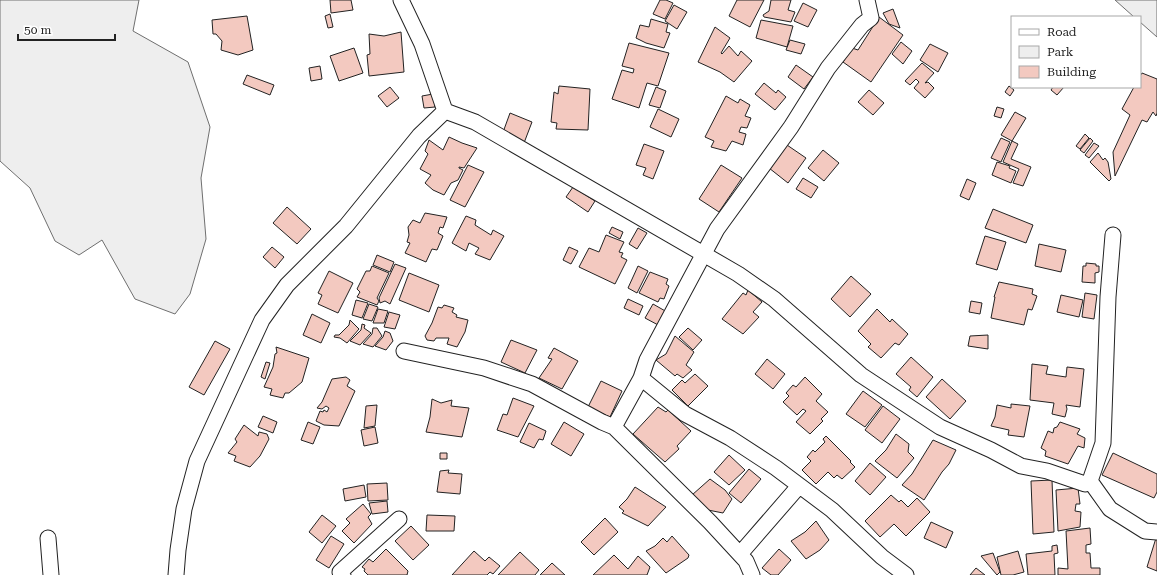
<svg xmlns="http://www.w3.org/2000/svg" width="1157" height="575" font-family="'Roboto Serif',serif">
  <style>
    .green { fill: #eee; stroke: #6f6f6f }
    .building { fill: #f3c9c0; stroke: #222 }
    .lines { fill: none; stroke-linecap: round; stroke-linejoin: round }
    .minor-casing { stroke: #222; stroke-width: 17 }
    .minor { stroke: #fff; stroke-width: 15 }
  </style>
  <rect width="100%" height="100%" fill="#fff"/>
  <path class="green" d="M 0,0 L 139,0 L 133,31 L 188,62 L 210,127 L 201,178 L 206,239 L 190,294 L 175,314 L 135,299 L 102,240 L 79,255 L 55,241 L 30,188 L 0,161 Z
    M 1115,0 L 1157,0 L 1157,37 L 1140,22 L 1140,17 L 1134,17 Z"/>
  <path class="building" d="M 330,0 L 351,0 L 353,10 L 331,13 Z
    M 660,0 L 666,0 L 673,3 L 665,19 L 653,14 Z
    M 737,0 L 764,0 L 750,27 L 729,16 Z
    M 771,0 L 791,0 L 788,10 L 795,12 L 791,22 L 764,17 L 763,15 L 769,11 Z
    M 803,3 L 817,10 L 808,27 L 794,21 Z
    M 674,5 L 687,12 L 677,29 L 665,21 Z
    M 893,9 L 900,28 L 889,24 L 883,13 Z
    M 330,14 L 333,27 L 328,28 L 325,16 Z
    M 247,16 L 253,50 L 238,55 L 221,50 L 222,41 L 216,34 L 213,34 L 212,20 Z
    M 879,17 L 903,35 L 871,82 L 843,62 L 852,48 L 858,50 Z
    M 651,19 L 668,24 L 666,32 L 670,33 L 664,48 L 646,43 L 636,38 L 640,25 L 649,27 Z
    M 761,20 L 793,26 L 787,47 L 756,38 Z
    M 715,27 L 730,38 L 721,53 L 722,54 L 729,46 L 738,56 L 741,51 L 752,61 L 734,82 L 720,72 L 698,62 Z
    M 401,32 L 404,72 L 369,76 L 367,55 L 370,54 L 369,34 L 384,36 Z
    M 790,40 L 805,44 L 801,54 L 786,50 Z
    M 901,42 L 912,51 L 903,64 L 892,54 Z
    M 629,43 L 669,53 L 658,86 L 647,83 L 639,108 L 612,99 L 622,70 L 633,73 L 634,69 L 622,66 Z
    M 930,44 L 948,53 L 938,72 L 920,60 Z
    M 354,48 L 363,73 L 339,81 L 330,56 Z
    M 922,63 L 934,73 L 925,83 L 928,82 L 934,88 L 925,98 L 914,88 L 919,82 L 916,79 L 910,85 L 905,81 Z
    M 796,65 L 813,77 L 804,89 L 788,77 Z
    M 320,66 L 322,79 L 311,81 L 309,68 Z
    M 1142,73 L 1157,79 L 1157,113 L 1156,116 L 1153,112 L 1147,122 L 1142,120 L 1115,176 L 1113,152 L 1130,115 L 1122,109 L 1134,87 L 1140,87 L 1140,76 Z
    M 247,75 L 274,85 L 270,95 L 243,84 Z
    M 764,83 L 776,93 L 778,90 L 786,97 L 775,110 L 755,94 Z
    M 559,86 L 590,89 L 588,130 L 556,129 L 557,123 L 551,122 L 554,92 L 558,94 Z
    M 1009,86 L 1014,90 L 1010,96 L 1005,92 Z
    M 390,87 L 399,98 L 387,107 L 378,96 Z
    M 656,87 L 666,91 L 660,108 L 649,105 Z
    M 1064,87 L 1057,95 L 1051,90 L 1053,87 Z
    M 869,90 L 884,103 L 873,115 L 858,102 Z
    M 433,94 L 435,107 L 424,108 L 422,96 Z
    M 726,96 L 738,103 L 740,99 L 750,105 L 745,116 L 751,118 L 747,128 L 741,127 L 739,132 L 746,134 L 743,145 L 732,141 L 726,151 L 711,147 L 714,141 L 705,137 Z
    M 997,107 L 1004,109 L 1001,118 L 994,116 Z
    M 658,109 L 679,119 L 671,137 L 650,127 Z
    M 1015,112 L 1026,118 L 1012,141 L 1001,135 Z
    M 510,113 L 532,122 L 524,143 L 502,135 Z
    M 1085,134 L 1089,138 L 1080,149 L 1076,146 Z
    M 449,137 L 462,143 L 477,148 L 464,168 L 459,167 L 459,168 L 463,170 L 458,180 L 451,183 L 444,195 L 433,190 L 425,183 L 431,175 L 420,169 L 428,154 L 425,151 L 429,140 L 443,150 Z
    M 1001,138 L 1010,142 L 1001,162 L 991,158 Z
    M 1090,138 L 1093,141 L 1084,153 L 1080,150 Z
    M 1012,141 L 1018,144 L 1011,159 L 1031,167 L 1023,186 L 1013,183 L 1019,169 L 1003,162 Z
    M 1094,143 L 1099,146 L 1089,158 L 1085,155 Z
    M 644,144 L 664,151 L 653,179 L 643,175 L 646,168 L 636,165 Z
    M 787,145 L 806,158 L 788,183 L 769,168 Z
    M 823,150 L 839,163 L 824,181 L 808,168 Z
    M 1098,153 L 1103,160 L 1105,158 L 1108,162 L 1111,179 L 1109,181 L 1090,162 Z
    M 997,162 L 1010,166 L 1009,168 L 1016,171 L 1011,183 L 992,175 Z
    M 468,165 L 484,172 L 465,207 L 450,200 Z
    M 721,165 L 742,178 L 719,212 L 699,199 Z
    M 803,178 L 818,187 L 811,198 L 796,189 Z
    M 967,179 L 976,183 L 969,200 L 960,196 Z
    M 573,187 L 595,201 L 588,212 L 566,197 Z
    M 287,207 L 311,229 L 297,244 L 273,223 Z
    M 993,209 L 1033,225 L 1026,243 L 985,228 Z
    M 425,213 L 447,217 L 443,228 L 440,227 L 438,233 L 443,236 L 437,250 L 432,249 L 426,262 L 405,253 L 410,243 L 407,242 L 409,235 L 408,227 L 413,220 L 420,223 Z
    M 466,216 L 476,220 L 475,225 L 491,235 L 493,230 L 504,236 L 490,260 L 475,254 L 479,248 L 469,243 L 466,251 L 452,243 Z
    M 612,227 L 623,232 L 620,239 L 609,233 Z
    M 638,228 L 647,233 L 637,249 L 629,244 Z
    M 606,235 L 624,242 L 619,252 L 623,253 L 621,257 L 627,260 L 615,284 L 579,267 L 589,248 L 599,252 Z
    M 985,236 L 1006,242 L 997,270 L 976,264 Z
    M 1039,244 L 1066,250 L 1061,272 L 1035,266 Z
    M 272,247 L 284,257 L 275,268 L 263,257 Z
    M 569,247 L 578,251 L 571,264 L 563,260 Z
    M 377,255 L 394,262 L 390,272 L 373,265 Z
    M 1086,263 L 1096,264 L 1096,266 L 1099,266 L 1099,272 L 1095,273 L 1095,283 L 1082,282 L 1083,266 L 1086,266 Z
    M 395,264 L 406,268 L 390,304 L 385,301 L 380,303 L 379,298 Z
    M 372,266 L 389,273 L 377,298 L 379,301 L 377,305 L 357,297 L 360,292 L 357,289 L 366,271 L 370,271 Z
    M 638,266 L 648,271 L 637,293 L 628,288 Z
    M 329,271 L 353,283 L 338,313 L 318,304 L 322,295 L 318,293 Z
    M 650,272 L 668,279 L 666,284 L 669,286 L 664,299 L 660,298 L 658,302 L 639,293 Z
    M 409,273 L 439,285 L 429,312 L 399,300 Z
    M 851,276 L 871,294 L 850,317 L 831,299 Z
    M 999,282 L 1033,289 L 1032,294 L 1037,296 L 1032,310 L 1028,309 L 1024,325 L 991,318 L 995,297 L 994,297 Z
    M 748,290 L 762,302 L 753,312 L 759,317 L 743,334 L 722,319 L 743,293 L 746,295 Z
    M 1085,293 L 1097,295 L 1094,319 L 1082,317 Z
    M 1061,295 L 1083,300 L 1079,317 L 1057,312 Z
    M 628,299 L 643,306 L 639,315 L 624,308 Z
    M 356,300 L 368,303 L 362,318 L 352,315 Z
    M 971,301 L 982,303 L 980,314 L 969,312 Z
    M 369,304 L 378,307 L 372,321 L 363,319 Z
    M 653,304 L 667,312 L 660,326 L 645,318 Z
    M 444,305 L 454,308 L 452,312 L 457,315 L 456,317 L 468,320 L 465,332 L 457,347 L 447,344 L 449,338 L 436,338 L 434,341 L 427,340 L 425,336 L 432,323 L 438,307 L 442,308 Z
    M 378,309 L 388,311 L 384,323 L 373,323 Z
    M 877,309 L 890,322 L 892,319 L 908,334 L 899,345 L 895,343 L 881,358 L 868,347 L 871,344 L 858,331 Z
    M 389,312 L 400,315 L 395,329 L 384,327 Z
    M 312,314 L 330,323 L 321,343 L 303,335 Z
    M 350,320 L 359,329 L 347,343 L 340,338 L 334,337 L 335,335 L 339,335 L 349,325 Z
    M 362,324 L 365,325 L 364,328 L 371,333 L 360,345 L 350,341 L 361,330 Z
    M 373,328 L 377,328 L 382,336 L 373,347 L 363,344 L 372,334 Z
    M 688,328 L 702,340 L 693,350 L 679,337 Z
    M 385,331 L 390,333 L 393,341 L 386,350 L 375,346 L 383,337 Z
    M 988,335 L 988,349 L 968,346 L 970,336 Z
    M 675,336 L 694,352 L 686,365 L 692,370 L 683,378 L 677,374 L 675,376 L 656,360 L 666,354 Z
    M 511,340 L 537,350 L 525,373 L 501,362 Z
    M 215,341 L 230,349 L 204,395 L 189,387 Z
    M 276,347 L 309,358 L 302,382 L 289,393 L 285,393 L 283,398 L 270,395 L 272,389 L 264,387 L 273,367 L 275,354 L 277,353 Z
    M 554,348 L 578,361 L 562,389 L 539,378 L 552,359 L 548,358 Z
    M 911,357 L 933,377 L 917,397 L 909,390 L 911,387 L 896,374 Z
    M 767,359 L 785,374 L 773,389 L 755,374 Z
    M 266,362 L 270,363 L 265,379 L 261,377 Z
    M 1032,364 L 1048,366 L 1046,374 L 1066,377 L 1067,367 L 1084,369 L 1080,407 L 1066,405 L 1067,409 L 1065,417 L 1052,414 L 1054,403 L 1030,400 Z
    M 695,374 L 708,386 L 688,406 L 672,390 L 682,380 L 685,383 Z
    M 346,377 L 350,380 L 347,386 L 355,391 L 339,426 L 324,425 L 316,421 L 320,411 L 323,412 L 324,410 L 327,412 L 329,408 L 326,406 L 322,409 L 317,408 L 322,402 L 332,379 Z
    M 805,377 L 822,394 L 816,401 L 828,412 L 821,419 L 823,421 L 810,434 L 796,422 L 806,411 L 803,409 L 797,415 L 783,402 L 789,396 L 786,393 L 793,385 L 796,387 Z
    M 942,379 L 966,401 L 950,419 L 926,397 Z
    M 601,381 L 622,391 L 610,417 L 588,407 Z
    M 863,391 L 882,405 L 865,427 L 846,414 Z
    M 513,398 L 534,406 L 518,437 L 497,430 L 503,414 L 507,415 Z
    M 432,399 L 441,403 L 452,400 L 451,406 L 469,408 L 462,437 L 426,432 L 430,417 Z
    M 1011,404 L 1030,406 L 1024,437 L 1008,435 L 1009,430 L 991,426 L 995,417 L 997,405 L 1011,408 Z
    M 377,405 L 375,426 L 364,428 L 366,406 Z
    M 883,406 L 900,419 L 882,443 L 865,430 Z
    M 658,407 L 666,412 L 668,410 L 691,431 L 677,446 L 679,449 L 665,462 L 633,434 Z
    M 263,416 L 277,422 L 273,433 L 258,427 Z
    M 308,422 L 320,427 L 313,444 L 301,440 Z
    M 564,422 L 584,434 L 571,456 L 551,444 Z
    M 1060,422 L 1080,429 L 1077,434 L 1085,438 L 1084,448 L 1078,446 L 1068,464 L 1045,456 L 1046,451 L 1041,448 L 1048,431 L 1053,433 L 1054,428 L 1057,427 Z
    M 529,423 L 546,431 L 543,440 L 539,439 L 534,448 L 520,442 Z
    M 244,425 L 258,436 L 259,432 L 267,434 L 269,439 L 260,456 L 250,467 L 234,461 L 236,456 L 228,453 L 237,442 L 235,439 Z
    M 375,427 L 378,443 L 364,446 L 361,430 Z
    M 896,434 L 909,444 L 908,452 L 914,458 L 897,478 L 875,461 L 886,450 Z
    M 826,436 L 851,461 L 850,462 L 855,467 L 842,479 L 837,475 L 834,478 L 828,472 L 816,484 L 802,470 L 811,461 L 807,457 L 813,450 L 815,452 L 825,442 L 823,439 Z
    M 933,440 L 956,450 L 949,464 L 942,472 L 924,500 L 902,485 L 912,474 Z
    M 440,453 L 447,453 L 447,459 L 440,459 Z
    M 1113,453 L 1157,474 L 1157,492 L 1154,498 L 1102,475 Z
    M 729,455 L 745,470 L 729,485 L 714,472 Z
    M 870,463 L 886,477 L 870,495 L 855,481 Z
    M 749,469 L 761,479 L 741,503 L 729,493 Z
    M 449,470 L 448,473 L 462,474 L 460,494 L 437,492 L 440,471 Z
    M 710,479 L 725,490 L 732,499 L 723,513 L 708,510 L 692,495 Z
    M 1052,480 L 1054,532 L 1033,534 L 1031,481 Z
    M 387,483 L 388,500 L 368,501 L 367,484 Z
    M 364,485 L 366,497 L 345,501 L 343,489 Z
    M 635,487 L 666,507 L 648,526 L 622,513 L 624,511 L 619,507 L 627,499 Z
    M 1078,488 L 1080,504 L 1076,504 L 1075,511 L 1081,512 L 1080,527 L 1058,531 L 1056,490 Z
    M 891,495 L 899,502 L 901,500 L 908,507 L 917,498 L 930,512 L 906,536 L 894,524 L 880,537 L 865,521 Z
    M 387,501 L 388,512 L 372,514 L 369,503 Z
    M 363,504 L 371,514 L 368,517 L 372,524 L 354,543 L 342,531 L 350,523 L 346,519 Z
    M 322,515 L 336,526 L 322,543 L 309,532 Z
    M 427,515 L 455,516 L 454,531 L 426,531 Z
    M 605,518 L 618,532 L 594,555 L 581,542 Z
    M 816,521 L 829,540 L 820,550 L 806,559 L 791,541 L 805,532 Z
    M 931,522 L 953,532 L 946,548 L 924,538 Z
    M 411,526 L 429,545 L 413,560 L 395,541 Z
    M 1090,528 L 1091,544 L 1086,545 L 1086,553 L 1090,553 L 1091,568 L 1100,568 L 1100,575 L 1058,575 L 1058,568 L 1068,569 L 1066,531 Z
    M 331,536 L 344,544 L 329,568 L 316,560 Z
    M 672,536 L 689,555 L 688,558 L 666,573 L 646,551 L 655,546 L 663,538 L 667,542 Z
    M 1156,538 L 1157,539 L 1157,571 L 1147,567 Z
    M 1057,545 L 1058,553 L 1054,554 L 1055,575 L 1028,575 L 1026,554 L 1052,551 L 1052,546 Z
    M 386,549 L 408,571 L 407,575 L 368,575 L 364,571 L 365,569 L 362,567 L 369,559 L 373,562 Z
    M 779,549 L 791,560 L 778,575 L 771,575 L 762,568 Z
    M 474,551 L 485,561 L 489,557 L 500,566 L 493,574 L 490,572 L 487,575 L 452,575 Z
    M 1018,551 L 1024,572 L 1013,575 L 1001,575 L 997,557 Z
    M 520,552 L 539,570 L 535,575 L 498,575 Z
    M 993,553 L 1000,572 L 997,575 L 981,556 Z
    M 614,555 L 628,569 L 638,556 L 650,567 L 647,575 L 593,575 Z
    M 552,563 L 565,575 L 540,575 Z
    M 976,568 L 985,575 L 970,575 Z"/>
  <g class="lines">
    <g class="minor-casing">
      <path id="minor" d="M 401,0 L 422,44 L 445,111
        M 404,351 L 484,368 L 532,384 L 602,422 L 614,427 L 710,522 L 746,561 L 752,575
        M 641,378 L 685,414 L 730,438 L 776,468 L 832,510 L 882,557 L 906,575
        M 614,427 L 641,378 L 647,360 L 717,229 L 791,127 L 828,68 L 862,25 L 871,18 L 867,0
        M 1090,481 L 1110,509 L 1145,531 L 1157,532
        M 48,538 L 51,575
        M 740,554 L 799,486
        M 176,575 L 178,550 L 184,509 L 197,461 L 262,320 L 287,285 L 346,226 L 419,136 L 445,111 L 475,122 L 738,274 L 774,299 L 861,375 L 940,427 L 991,450 L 1021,466 L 1047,471 L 1085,484 L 1090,481 L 1103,443 L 1108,297 L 1113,235
        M 343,575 L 340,572 L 399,519"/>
    </g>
    <use href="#minor" class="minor"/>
  </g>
  <rect x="1011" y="16" width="130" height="72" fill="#ffffff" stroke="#a7a7a7"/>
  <rect x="1019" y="29" width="20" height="6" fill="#ffffff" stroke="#a7a7a7"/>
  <text x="1047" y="36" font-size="12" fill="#222222">Road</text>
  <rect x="1019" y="46" width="20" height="12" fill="#eeeeee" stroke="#a7a7a7"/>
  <text x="1047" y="56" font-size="12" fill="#222222">Park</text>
  <rect x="1019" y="66" width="20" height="12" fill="#f3c9c0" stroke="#a7a7a7"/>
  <text x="1047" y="76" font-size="12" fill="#222222">Building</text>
  <path d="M18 34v6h97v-6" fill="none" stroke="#222222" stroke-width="2"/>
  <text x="24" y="34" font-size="12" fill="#222222" stroke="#ffffff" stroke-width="3" paint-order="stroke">50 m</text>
</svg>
